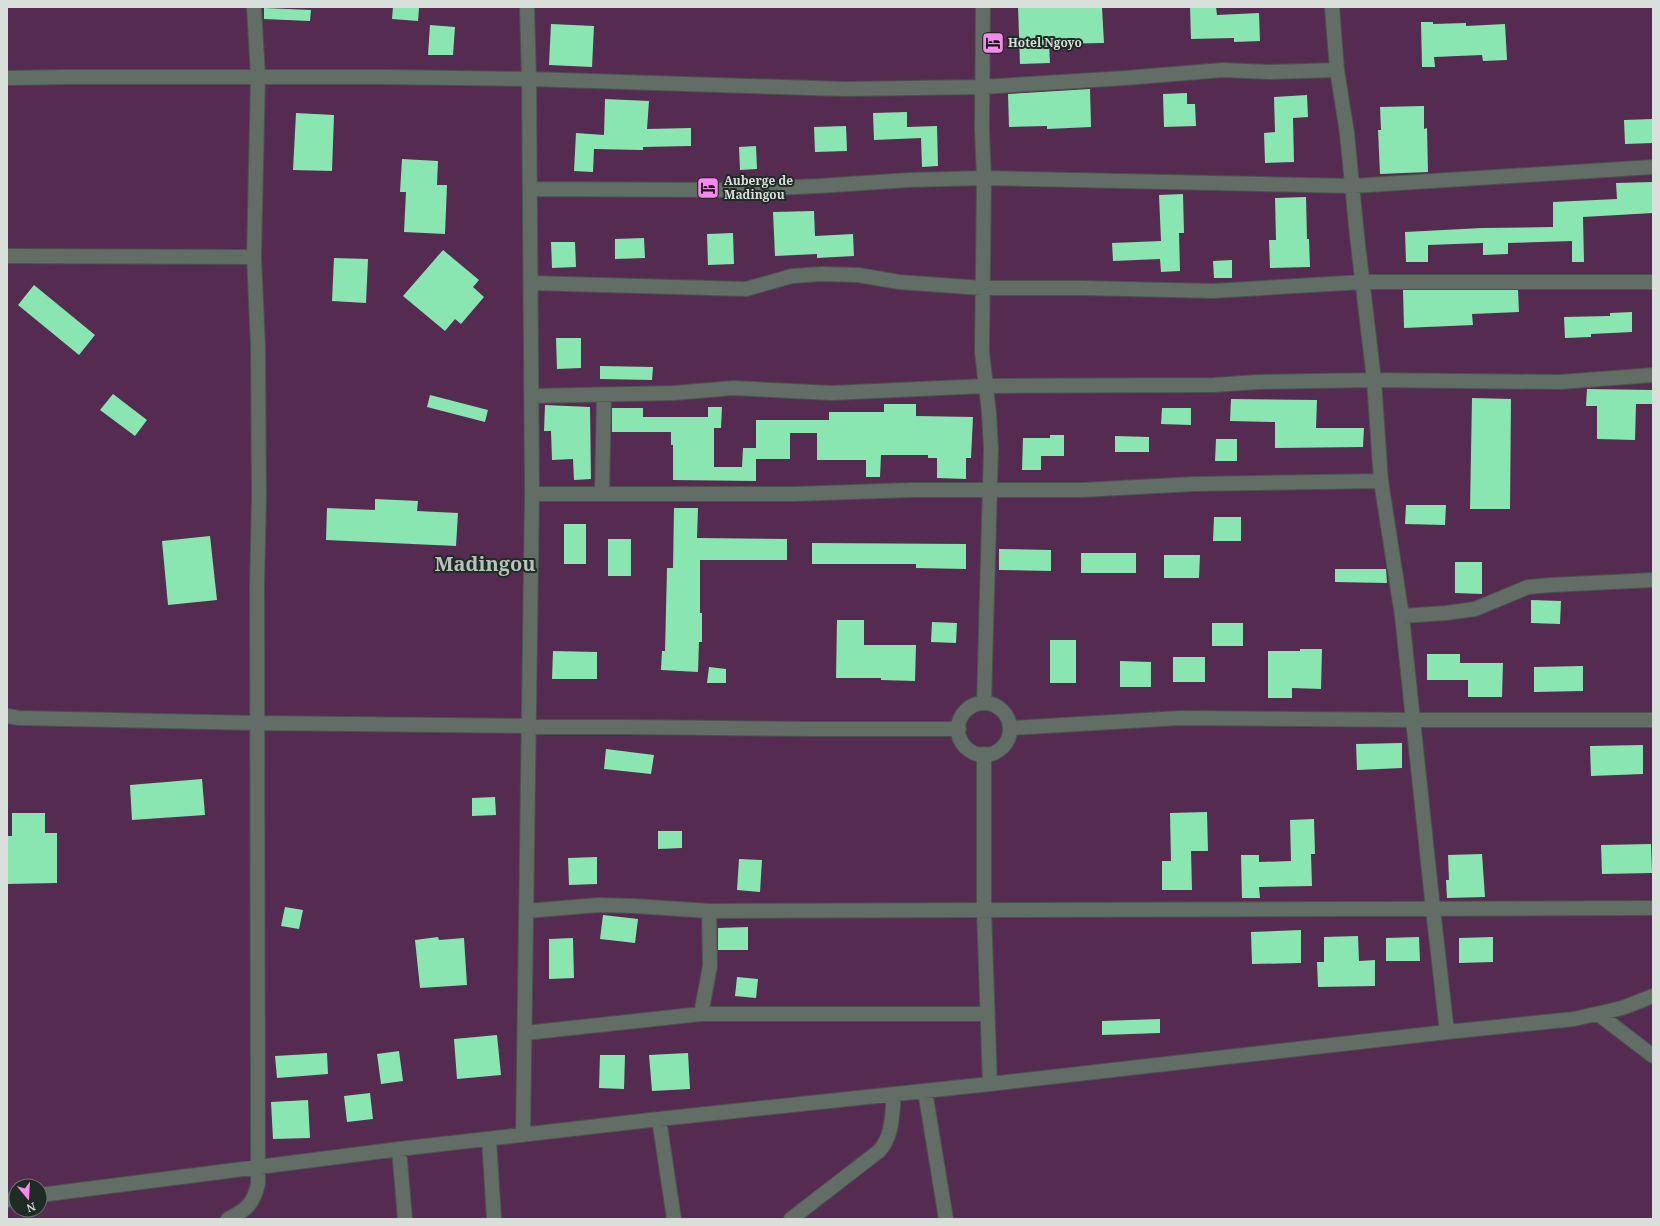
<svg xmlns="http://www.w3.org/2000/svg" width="1660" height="1226" font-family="'Noto Serif',serif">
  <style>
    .green { fill: #562b52; fill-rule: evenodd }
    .building { fill: #89e6b1 }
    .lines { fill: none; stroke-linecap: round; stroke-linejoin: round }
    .minor-casing { stroke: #4a534e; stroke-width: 16 }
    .minor { stroke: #626d66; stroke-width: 14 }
    .labels { text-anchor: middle; stroke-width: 4; stroke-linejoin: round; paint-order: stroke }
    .poi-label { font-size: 12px; font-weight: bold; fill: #d9dfdb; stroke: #212b25; text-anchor: start }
    .town-label { font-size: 20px; font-weight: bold; fill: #b6c3bb; stroke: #212b25 }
  </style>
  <rect width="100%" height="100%" fill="#2b352f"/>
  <path class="green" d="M 7,7 L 1653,7 L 1653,1219 L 7,1219 ZM 16,1186 L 40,1186 L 40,1210 L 16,1210 Z"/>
  <path class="building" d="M 393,7 L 419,8 L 418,21 L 392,19 Z
    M 1018,7 L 1102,7 L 1104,43 L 1049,44 L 1050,63 L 1020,64 Z
    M 1190,7 L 1216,7 L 1217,15 L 1259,13 L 1260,41 L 1234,42 L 1234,38 L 1191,39 Z
    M 264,8 L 311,10 L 310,21 L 264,19 Z
    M 1421,22 L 1433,22 L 1433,24 L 1466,23 L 1466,26 L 1505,24 L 1507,60 L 1483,61 L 1482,55 L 1434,57 L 1435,67 L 1422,67 Z
    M 551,24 L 594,26 L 592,67 L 549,65 Z
    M 430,25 L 455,27 L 453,55 L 428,55 Z
    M 1090,89 L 1091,127 L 1047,129 L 1047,126 L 1009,127 L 1008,94 Z
    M 1187,93 L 1187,104 L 1195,104 L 1196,126 L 1164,127 L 1163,94 Z
    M 1307,95 L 1308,117 L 1293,118 L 1294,162 L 1265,163 L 1264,133 L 1275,132 L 1274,97 Z
    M 605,99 L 649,101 L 647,129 L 691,128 L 691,146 L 643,147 L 643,150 L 594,149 L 593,172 L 574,171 L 576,133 L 604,135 Z
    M 1424,106 L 1424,129 L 1427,128 L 1428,172 L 1380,174 L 1378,130 L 1381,130 L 1380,107 Z
    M 907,112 L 907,127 L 937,126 L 938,166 L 922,167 L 921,138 L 874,140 L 873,113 Z
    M 296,113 L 334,115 L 332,171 L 293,170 Z
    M 1653,119 L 1653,143 L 1625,144 L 1624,120 Z
    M 846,126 L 847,151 L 815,152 L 814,127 Z
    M 756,146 L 757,169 L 740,170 L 739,147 Z
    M 402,159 L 438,161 L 437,185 L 447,185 L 445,234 L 404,232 L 406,192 L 400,192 Z
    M 1653,182 L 1653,213 L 1583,217 L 1584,262 L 1572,262 L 1572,241 L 1508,243 L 1508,254 L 1483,255 L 1483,243 L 1428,245 L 1428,262 L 1406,262 L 1405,232 L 1482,228 L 1553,227 L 1553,202 L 1617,199 L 1616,183 Z
    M 1183,194 L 1184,233 L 1179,233 L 1180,271 L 1161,272 L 1160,259 L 1113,261 L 1112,243 L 1161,241 L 1159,195 Z
    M 1306,197 L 1307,239 L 1309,239 L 1310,267 L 1270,268 L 1269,240 L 1276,240 L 1275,198 Z
    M 814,211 L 815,236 L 853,234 L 854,256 L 817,258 L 817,254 L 775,256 L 773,212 Z
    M 733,233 L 734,264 L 708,265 L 707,234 Z
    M 644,238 L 645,258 L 615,259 L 615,239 Z
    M 551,242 L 575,242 L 576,267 L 552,268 Z
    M 443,250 L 479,280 L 473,287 L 484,297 L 461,324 L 455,319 L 445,331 L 403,296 Z
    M 334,258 L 368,259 L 366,303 L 332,301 Z
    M 1232,260 L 1232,278 L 1214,278 L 1213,261 Z
    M 34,285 L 95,335 L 79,355 L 18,305 Z
    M 1403,290 L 1518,290 L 1519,312 L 1472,314 L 1473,325 L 1404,328 Z
    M 1632,312 L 1632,332 L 1591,334 L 1591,337 L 1565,338 L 1564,317 L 1610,316 L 1610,313 Z
    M 556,338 L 581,338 L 581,368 L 557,369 Z
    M 600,366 L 653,367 L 652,380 L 600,379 Z
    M 1587,389 L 1653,390 L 1653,404 L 1636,404 L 1635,440 L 1597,439 L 1597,406 L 1586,406 Z
    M 113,394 L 147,420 L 135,436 L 100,410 Z
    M 430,395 L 488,410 L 485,422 L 427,407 Z
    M 1472,398 L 1511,399 L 1510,509 L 1470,509 Z
    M 1231,399 L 1317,400 L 1316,428 L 1364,428 L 1363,447 L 1275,448 L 1275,422 L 1230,421 Z
    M 884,404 L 916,404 L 916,416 L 973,417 L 971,458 L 966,458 L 966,479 L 937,478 L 937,458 L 928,458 L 928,455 L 881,455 L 880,477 L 866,477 L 866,460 L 817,460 L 817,433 L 790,433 L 790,459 L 756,459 L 756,481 L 673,480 L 673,445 L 671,445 L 671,432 L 612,432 L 612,408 L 643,408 L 643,417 L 708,417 L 708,407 L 722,407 L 721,428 L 714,428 L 714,467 L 742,467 L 743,448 L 756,448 L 756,420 L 829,420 L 829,412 L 884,412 Z
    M 545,405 L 590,407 L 591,479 L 574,480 L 573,459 L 552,460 L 551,431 L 544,431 Z
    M 1162,408 L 1191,408 L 1191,425 L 1161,424 Z
    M 1050,435 L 1064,435 L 1064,456 L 1041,456 L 1041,470 L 1022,470 L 1023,438 L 1050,438 Z
    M 1115,436 L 1149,437 L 1149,452 L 1115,452 Z
    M 1216,439 L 1237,439 L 1237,461 L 1215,461 Z
    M 375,499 L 418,501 L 417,511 L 458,513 L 456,546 L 326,540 L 327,508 L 375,510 Z
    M 1406,505 L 1446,505 L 1445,525 L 1405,524 Z
    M 674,508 L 698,508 L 697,538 L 787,539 L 787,560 L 700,560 L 700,613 L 702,613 L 702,642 L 699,642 L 698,672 L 661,670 L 662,651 L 665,651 L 667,568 L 673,568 Z
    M 1214,517 L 1241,517 L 1241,541 L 1213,541 Z
    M 564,524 L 586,524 L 586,564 L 564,564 Z
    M 210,536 L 217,600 L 168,605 L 162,541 Z
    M 608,539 L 631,539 L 631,576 L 608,576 Z
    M 812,543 L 966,544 L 966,569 L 916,568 L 916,564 L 812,564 Z
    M 999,549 L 1051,550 L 1051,571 L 999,570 Z
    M 1081,553 L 1136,553 L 1136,573 L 1081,573 Z
    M 1164,555 L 1200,555 L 1199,578 L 1164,578 Z
    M 1455,562 L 1482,562 L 1482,594 L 1455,593 Z
    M 1335,569 L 1386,569 L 1387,583 L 1335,582 Z
    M 1531,600 L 1561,601 L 1560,624 L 1531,623 Z
    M 837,620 L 864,620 L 864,645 L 916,645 L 915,681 L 881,680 L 881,678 L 836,678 Z
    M 932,622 L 957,623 L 956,643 L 931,642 Z
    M 1212,623 L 1243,623 L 1243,646 L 1212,646 Z
    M 1050,640 L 1076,640 L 1076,683 L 1050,683 Z
    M 1300,649 L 1322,649 L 1321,689 L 1292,688 L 1292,698 L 1268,698 L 1268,651 L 1300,651 Z
    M 553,651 L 597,652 L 597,679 L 552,679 Z
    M 1427,654 L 1460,654 L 1460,663 L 1503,663 L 1502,697 L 1468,697 L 1468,680 L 1427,680 Z
    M 1173,657 L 1205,657 L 1205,682 L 1173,682 Z
    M 1120,661 L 1151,662 L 1151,687 L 1120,687 Z
    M 1583,666 L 1583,691 L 1534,692 L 1534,667 Z
    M 709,667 L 726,669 L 726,683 L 707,683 Z
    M 1402,743 L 1402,768 L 1357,770 L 1356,744 Z
    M 1643,745 L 1643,774 L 1591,776 L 1590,746 Z
    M 606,749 L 654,755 L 651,774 L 604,769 Z
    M 202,779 L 205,815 L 132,820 L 130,785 Z
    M 495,797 L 496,815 L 472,816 L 472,798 Z
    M 1207,812 L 1208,851 L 1191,851 L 1192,890 L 1162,890 L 1162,861 L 1171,861 L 1170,813 Z
    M 12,813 L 45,813 L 45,833 L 57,833 L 57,883 L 7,884 L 7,836 L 12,836 Z
    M 1314,819 L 1315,854 L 1311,854 L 1312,886 L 1259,887 L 1260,898 L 1242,898 L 1241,855 L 1259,855 L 1259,862 L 1291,861 L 1290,820 Z
    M 658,831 L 682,831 L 682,848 L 658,849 Z
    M 1651,844 L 1652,873 L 1602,874 L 1601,845 Z
    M 1482,854 L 1485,897 L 1447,898 L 1446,880 L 1449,880 L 1448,855 Z
    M 597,857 L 597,884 L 569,885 L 568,858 Z
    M 739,859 L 762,860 L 760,892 L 737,890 Z
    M 285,907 L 303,910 L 299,929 L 281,926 Z
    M 603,915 L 638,919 L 635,943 L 600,939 Z
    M 748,927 L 748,950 L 718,950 L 718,928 Z
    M 1301,930 L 1301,963 L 1252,964 L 1251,932 Z
    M 1358,936 L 1359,961 L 1375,960 L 1375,986 L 1318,987 L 1317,962 L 1324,962 L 1324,937 Z
    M 438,937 L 439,940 L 464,938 L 467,985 L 420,988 L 415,940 Z
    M 1419,937 L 1420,961 L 1386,961 L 1386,938 Z
    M 1493,937 L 1493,962 L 1459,963 L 1459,938 Z
    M 573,938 L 574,978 L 549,979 L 549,939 Z
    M 737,977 L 758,979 L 756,998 L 735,996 Z
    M 1160,1019 L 1160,1033 L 1102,1035 L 1102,1021 Z
    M 497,1035 L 501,1075 L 457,1079 L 454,1039 Z
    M 399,1051 L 403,1081 L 381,1084 L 377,1054 Z
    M 327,1053 L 328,1074 L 277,1078 L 275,1056 Z
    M 688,1053 L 690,1089 L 652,1091 L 649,1055 Z
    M 600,1055 L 625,1055 L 624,1089 L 599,1088 Z
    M 370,1093 L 373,1119 L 347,1122 L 344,1096 Z
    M 308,1100 L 310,1138 L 273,1139 L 271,1102 Z"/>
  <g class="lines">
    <g class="minor-casing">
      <path id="minor" d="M 983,7 L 982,130 L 984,178 L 982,352 L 989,413 L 991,449 L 984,703
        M 1332,7 L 1337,70 L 1347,133 L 1357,236 L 1374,380 L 1381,481 L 1402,616 L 1433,909 L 1447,1032
        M 7,78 L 63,77 L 386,77 L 529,79 L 845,89 L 982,87 L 1125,78 L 1223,70 L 1269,72 L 1337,70
        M 530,189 L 728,190 L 819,186 L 909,180 L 984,178 L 1352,186 L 1653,167
        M 7,256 L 254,257
        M 531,283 L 746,289 L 792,276 L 821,274 L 858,275 L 899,282 L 982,288 L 1083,288 L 1213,291 L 1363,282 L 1653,282
        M 532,396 L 674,393 L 733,388 L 832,393 L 985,386 L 1214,385 L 1258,382 L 1374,380 L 1560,382 L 1653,375
        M 532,494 L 794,494 L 911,490 L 1082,490 L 1194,484 L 1381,481
        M 602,494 L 604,395
        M 1402,616 L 1446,613 L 1475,609 L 1528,587 L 1551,585 L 1653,580
        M958 729a26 26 0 1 1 52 0a26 26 0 1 1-52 0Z
        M 7,716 L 19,718 L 258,723 L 812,729 L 959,729
        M 1010,728 L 1180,718 L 1413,720 L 1653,720
        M 984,754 L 984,910 L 990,1084
        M 527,911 L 598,905 L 635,906 L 709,911 L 1653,908
        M 701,1014 L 710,966 L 709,911
        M 1598,1014 L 1653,1056
        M 525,1033 L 701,1014 L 987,1014
        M 925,1091 L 946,1219
        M 659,1119 L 674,1219
        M 523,1135 L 532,494 L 529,79 L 527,7
        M 489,1139 L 494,1219
        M 399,1149 L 405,1219
        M 40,1195 L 399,1149 L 659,1119 L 990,1084 L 1447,1032 L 1574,1019 L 1622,1008 L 1653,996
        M 7,1200 L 16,1199
        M 228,1219 C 246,1210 253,1205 258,1184 L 257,585 L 259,498 L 258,347 L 254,257 L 258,76 L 254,7
        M 791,1219 L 879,1151 C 893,1136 892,1114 894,1094"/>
    </g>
    <use href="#minor" class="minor"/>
  </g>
  <defs>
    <g id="hotel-square" transform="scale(1.15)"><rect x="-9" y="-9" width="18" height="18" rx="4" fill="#f788ec" stroke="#212b25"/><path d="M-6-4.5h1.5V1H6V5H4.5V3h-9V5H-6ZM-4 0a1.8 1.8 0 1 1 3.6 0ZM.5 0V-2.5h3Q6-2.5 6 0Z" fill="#111"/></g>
  </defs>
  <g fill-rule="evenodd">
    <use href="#hotel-square" x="993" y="43"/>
    <use href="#hotel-square" x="708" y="188"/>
  </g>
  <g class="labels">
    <g class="poi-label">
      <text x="1008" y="47">Hotel Ngoyo</text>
      <text x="724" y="185">Auberge de<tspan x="724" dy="14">Madingou</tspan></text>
    </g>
    <g class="town-label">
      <text x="485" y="571">Madingou</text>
    </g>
  </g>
  <rect width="1660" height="1226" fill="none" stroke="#d9dfdb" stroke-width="16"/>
  <g transform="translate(28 1198) rotate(162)"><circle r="19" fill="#212b25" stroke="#6b736e"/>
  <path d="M0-3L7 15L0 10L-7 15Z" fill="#f788ec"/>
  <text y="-6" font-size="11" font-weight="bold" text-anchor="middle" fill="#d9dfdb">N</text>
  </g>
</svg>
